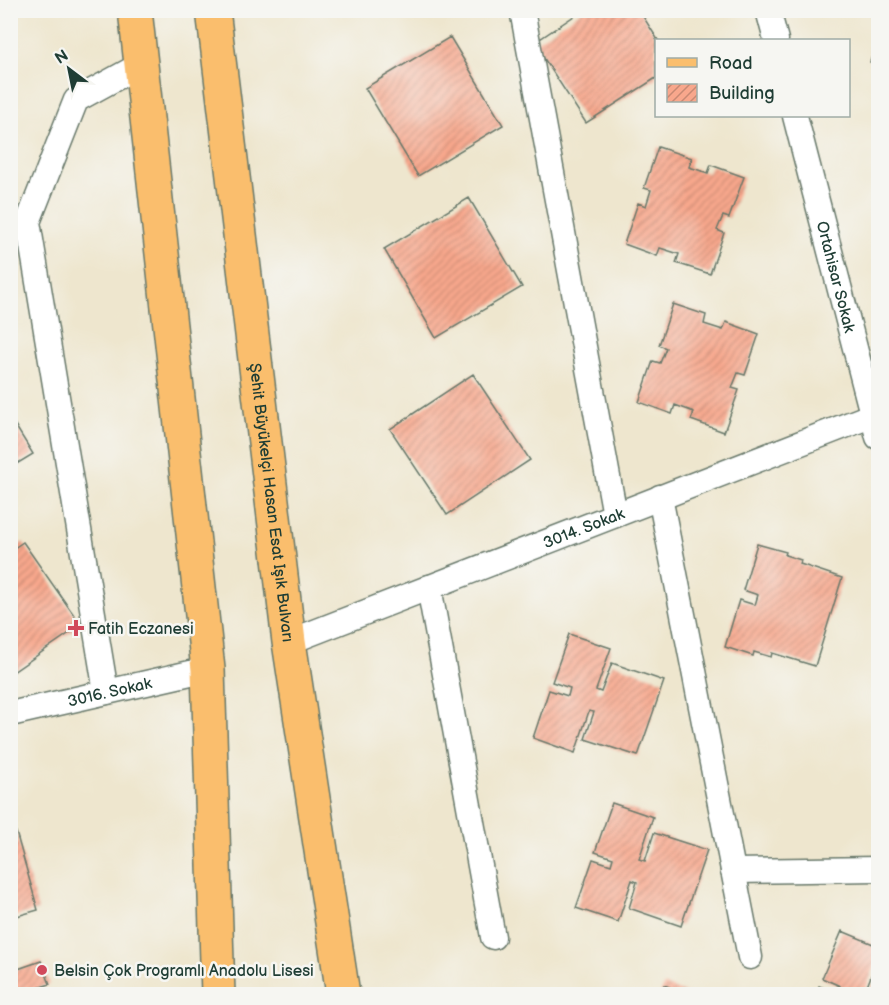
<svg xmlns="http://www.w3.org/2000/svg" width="889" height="1005" font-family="'Balsamiq Sans',sans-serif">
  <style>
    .building { fill: url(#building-hatch) }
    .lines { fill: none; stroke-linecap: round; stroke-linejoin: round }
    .minor-casing { stroke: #67786a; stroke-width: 27 }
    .primary-casing { stroke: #67786a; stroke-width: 36 }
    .minor { stroke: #fff; stroke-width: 24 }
    .primary { stroke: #fabe6d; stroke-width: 33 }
    .poi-dot { fill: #d1495b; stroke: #f6f6f2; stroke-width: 2 }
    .labels { text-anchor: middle; stroke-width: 5; stroke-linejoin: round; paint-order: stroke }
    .street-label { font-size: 16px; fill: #1f3d34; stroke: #f6f6f2 }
    .poi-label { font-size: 16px; fill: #1f3d34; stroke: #f6f6f2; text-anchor: start }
  </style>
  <defs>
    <pattern id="building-hatch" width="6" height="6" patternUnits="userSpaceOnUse" patternTransform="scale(1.5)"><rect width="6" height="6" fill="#f8a78c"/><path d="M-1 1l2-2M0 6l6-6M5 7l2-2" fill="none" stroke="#c88973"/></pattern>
  </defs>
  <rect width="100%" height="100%" fill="#f6f6f2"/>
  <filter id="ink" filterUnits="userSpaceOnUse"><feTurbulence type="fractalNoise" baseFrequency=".0167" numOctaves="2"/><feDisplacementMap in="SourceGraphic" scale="12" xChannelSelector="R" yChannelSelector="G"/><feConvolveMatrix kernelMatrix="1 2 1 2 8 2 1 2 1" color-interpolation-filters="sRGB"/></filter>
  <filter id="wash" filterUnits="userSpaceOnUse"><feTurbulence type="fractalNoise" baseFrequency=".008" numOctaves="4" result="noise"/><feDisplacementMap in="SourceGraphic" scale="24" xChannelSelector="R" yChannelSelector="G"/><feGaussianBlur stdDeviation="1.35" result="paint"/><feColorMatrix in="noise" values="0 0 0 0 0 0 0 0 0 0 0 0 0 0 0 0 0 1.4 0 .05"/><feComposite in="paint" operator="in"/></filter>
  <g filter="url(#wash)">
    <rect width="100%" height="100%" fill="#eee6ce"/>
    <g id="blocks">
      <path class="building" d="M 583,10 L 639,10 L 658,40 L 656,40 L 656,78 L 586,123 L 534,43 Z
        M 450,37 L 503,125 L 418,176 L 365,88 Z
        M 878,37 L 878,65 L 870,62 Z
        M 658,147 L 692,158 L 689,167 L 708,173 L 711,165 L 744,177 L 729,218 L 723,216 L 717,230 L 724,233 L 710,274 L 676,263 L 679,254 L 660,248 L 657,256 L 624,244 L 638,203 L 646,206 L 651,190 L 644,188 Z
        M 469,198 L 522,287 L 436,338 L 384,249 Z
        M 673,304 L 706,315 L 704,324 L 723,330 L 726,322 L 759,334 L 745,375 L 738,373 L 732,388 L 739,390 L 724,432 L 691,420 L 694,412 L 675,405 L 672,414 L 639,402 L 653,361 L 660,363 L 666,348 L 659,345 Z
        M 473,374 L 530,460 L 447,515 L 390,429 Z
        M 10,417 L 33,454 L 10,468 Z
        M 23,542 L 81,625 L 10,674 L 10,551 Z
        M 757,544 L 786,552 L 785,555 L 801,560 L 800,564 L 842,578 L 815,666 L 772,653 L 771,657 L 754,652 L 753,656 L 725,647 L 739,600 L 755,605 L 758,595 L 743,590 Z
        M 569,634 L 611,648 L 596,690 L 601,692 L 612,663 L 664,681 L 638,756 L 585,739 L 594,712 L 589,711 L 575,753 L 533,738 L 549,690 L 568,696 L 570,688 L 552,682 Z
        M 612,803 L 653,817 L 639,859 L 645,861 L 654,833 L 707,850 L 681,926 L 629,908 L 637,882 L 632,880 L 618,922 L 576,908 L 593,859 L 611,865 L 613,858 L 595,852 Z
        M 16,832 L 38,910 L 10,918 L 10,834 Z
        M 842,931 L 878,946 L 878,958 L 866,989 L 871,991 L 878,973 L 878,994 L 816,994 L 819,986 L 837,993 L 840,986 L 822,978 Z
        M 10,959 L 15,970 L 41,961 L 50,984 L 38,988 L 40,994 L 10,994 Z
        M 664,985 L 687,994 L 660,994 Z"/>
    </g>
  </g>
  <g filter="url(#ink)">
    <use href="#blocks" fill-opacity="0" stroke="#67786a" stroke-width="1.5"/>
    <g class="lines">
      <g class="minor-casing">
        <g id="minor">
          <path d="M 522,10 L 615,515"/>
          <path d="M 768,10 L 776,40"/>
          <path id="s1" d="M 795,116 L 878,437"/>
          <path d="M 660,497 L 750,957"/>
          <path d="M 429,587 L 493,937"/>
          <path id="s2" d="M 289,642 L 878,413"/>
          <path d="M 106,692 L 28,222 L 76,100 L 140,65"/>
          <path id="s3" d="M 10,714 L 208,669"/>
          <path d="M 733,871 L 878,869"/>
        </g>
      </g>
      <g class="primary-casing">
        <g id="primary">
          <path d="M 135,10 L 208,669 L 218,994"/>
          <path id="s4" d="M 213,10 L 289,642 L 343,994"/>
        </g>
      </g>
      <use href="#minor" class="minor"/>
      <use href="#primary" class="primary"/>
    </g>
  </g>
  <g class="poi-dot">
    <path d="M73 619h6v6h6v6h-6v6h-6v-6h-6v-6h6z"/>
    <circle cx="42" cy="970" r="6"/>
  </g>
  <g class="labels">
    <g class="street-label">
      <text dy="6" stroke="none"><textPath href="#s1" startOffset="166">Ortahisar Sokak</textPath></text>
      <text dy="6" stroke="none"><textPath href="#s4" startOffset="496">Şehit Büyükelçi Hasan Esat Işık Bulvarı</textPath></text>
      <text dy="6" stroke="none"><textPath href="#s2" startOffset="316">3014. Sokak</textPath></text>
      <text dy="6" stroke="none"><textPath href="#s3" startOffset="102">3016. Sokak</textPath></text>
    </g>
    <g class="poi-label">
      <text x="88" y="634">Fatih Eczanesi</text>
      <text x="54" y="976">Belsin Çok Programlı Anadolu Lisesi</text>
    </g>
  </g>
  <rect width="889" height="1005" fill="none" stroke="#f6f6f2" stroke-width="36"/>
  <rect x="655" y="39" width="195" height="78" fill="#f6f6f2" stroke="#a0aca6" stroke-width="1.5"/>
  <rect x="667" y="58" width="30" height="9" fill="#fabe6d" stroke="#a0aca6" stroke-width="1.5"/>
  <text x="709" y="69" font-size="18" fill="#1f3d34">Road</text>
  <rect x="667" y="84" width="30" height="18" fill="url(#building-hatch)" stroke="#a0aca6" stroke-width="1.5"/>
  <text x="709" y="99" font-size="18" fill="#1f3d34">Building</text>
  <g transform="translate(69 69) rotate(328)" stroke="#f6f6f2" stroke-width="4.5" paint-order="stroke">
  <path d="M0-4.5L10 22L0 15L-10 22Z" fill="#1f3d34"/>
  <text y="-9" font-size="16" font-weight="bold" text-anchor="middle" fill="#1f3d34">N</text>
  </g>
</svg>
